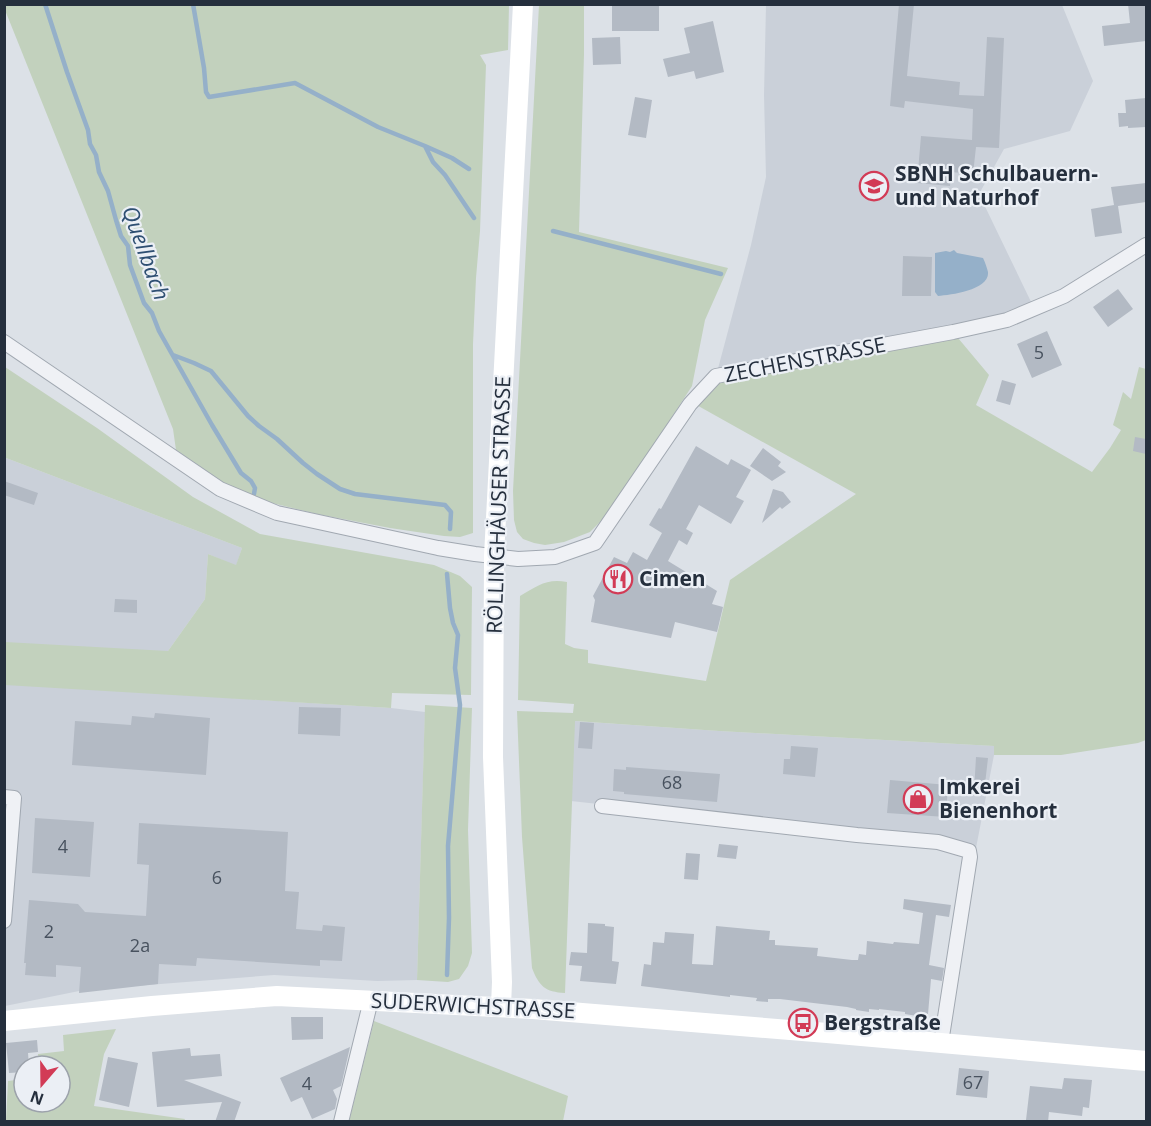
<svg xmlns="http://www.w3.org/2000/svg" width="1151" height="1126" font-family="'Open Sans',sans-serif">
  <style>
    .built { fill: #cad0d9 }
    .green { fill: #c2d1bd }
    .water { fill: #95b0c9 }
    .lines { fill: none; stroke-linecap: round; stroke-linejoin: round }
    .stream { stroke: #95b0c9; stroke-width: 4.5 }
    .building { fill: #b3bac4 }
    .minor-casing { stroke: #a1a8b1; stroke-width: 16 }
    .minor { stroke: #eff1f5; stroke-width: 14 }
    .secondary { stroke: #fff; stroke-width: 20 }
    .labels { text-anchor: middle; stroke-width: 4.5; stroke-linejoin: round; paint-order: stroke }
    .number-label { font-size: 18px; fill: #48525f }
    .poi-label { font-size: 21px; font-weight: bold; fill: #252f3d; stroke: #ebeff5; text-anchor: start }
    .street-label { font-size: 21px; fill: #252f3d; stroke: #ebeff5 }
    .water-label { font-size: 22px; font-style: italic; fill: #2e4f72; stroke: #ebeff5 }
  </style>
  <rect width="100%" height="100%" fill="#dce1e7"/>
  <path class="built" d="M 766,5 L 1062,5 L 1093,81 L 1070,131 L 1004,149 L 979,194 L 1034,308 L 716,376 L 751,245 L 766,177 L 764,95 Z
    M 4,454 L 6,458 L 242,548 L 236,566 L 208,554 L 205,599 L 168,651 L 168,694 L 391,708 L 425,712 L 417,980 L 377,981 L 274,975 L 84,990 L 5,1006 Z
    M 574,721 L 719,731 L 994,746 L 994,755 L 976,848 L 931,837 L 725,818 L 571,801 Z"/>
  <path class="green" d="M 5,4 L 509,5 L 508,50 L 480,55 L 486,65 L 480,231 L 476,278 L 473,344 L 473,533 L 460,537 L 444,536 L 390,528 L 317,514 L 272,503 L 231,488 L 176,450 L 173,429 L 5,10 Z
    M 539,5 L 584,5 L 584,54 L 579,232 L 728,268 L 705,320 L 692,386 L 612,510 L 590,532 L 564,542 L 545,545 L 534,543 L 523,539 L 517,532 L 514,520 L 513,491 Z
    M 953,332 L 989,375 L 976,405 L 1092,472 L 1110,448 L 1121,430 L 1113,425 L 1123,392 L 1131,399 L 1139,367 L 1146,369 L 1146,740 L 1138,743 L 1061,755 L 994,755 L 994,746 L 719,731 L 575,721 L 565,993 C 545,992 539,986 532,968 L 522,837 L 517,711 L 573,713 L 574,704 L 518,700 L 520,596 C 537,586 547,578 567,582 L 565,644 L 574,648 L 588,650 L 588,663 L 706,681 L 730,580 L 856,494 L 693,403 L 716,376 Z
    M 5,367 L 97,428 L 193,497 L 260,534 L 434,565 L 460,576 L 472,587 L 471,695 L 392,693 L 391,708 L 5,685 L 5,642 L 168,651 L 205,599 L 208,554 L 236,565 L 242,548 L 6,458 L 4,454 Z
    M 425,705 L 472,708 L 468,830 L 472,953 L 468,966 L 459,979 L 448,982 L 417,980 Z
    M 374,1021 L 568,1096 L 563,1121 L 349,1121 Z
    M 116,1029 L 104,1054 L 94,1106 L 185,1119 L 184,1121 L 6,1121 L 8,1081 L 24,1079 L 24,1102 L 60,1102 L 60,1066 L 39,1066 L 38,1054 L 64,1051 L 63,1035 Z"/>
  <path class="water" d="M 954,250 L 957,253 L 983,258 C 985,262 987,268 988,272 C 990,290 951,295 938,296 L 935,292 L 935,253 L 946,251 L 950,252 Z"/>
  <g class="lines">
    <path class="stream" d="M 45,4 L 67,72 L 88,130 L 90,144 L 96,155 L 99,172 L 108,191 L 116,220 L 121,236 L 128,246 L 130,265 L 144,303 L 152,313 L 159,331 L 212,425 L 241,473 L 251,481 L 255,488 L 254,494
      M 193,4 L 204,68 L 206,92 L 209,97 L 295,83 L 378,127 L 425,146 L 433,162 L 445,175 L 474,218
      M 425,146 L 452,158 L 469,169
      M 553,231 L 721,274
      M 173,355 L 194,363 L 211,371 L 248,416 L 259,426 L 277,439 L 303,463 L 317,474 L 340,489 L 355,494 L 445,505 L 451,512 L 450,529
      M 447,975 L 449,918 L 448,846 L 460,705 L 455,668 L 458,635 L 453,623 L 450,608 L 447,574"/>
  </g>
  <path class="building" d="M 612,4 L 659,4 L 659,31 L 612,31 Z
    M 899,4 L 914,4 L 907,76 L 960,82 L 959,95 L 984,96 L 987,37 L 1004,38 L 999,148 L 976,147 L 973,174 L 951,172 L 950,186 L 917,183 L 921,136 L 972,140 L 973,109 L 905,101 L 904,108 L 890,106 Z
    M 1128,4 L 1146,4 L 1146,41 L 1104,46 L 1102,26 L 1130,23 Z
    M 713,21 L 724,72 L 696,79 L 694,71 L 668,77 L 663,59 L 690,53 L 684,28 Z
    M 620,37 L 621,64 L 593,65 L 592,38 Z
    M 635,97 L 652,100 L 646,138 L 628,135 Z
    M 1146,98 L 1146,127 L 1128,128 L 1128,126 L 1119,127 L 1118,113 L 1126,113 L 1125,100 Z
    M 1146,183 L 1146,202 L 1118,206 L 1122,233 L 1095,237 L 1091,209 L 1114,205 L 1111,187 Z
    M 903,256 L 932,257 L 931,296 L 902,296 Z
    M 1118,289 L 1133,309 L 1108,327 L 1093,307 Z
    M 1047,331 L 1062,365 L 1032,378 L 1017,344 Z
    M 1002,380 L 1016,384 L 1010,405 L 996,401 Z
    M 1135,437 L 1146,439 L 1146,454 L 1133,451 Z
    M 696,446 L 728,465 L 731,459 L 751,470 L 736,497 L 744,501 L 731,524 L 699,505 L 686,529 L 693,533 L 687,545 L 679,540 L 668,561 L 717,591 L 712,604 L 723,607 L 717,632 L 675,622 L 671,638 L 591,622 L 595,600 L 593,596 L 614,557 L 627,563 L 633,552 L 647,560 L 662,533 L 649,525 L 659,508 L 661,509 Z
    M 763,448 L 781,462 L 778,466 L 786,472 L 772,481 L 750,466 Z
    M 4,481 L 38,493 L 34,505 L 4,495 Z
    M 773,489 L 783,492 L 791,502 L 782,509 L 780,507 L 762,523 Z
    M 115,599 L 137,600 L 137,613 L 114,612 Z
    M 299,707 L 341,708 L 340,736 L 298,734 Z
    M 155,713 L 210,718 L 206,775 L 72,765 L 75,721 L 131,725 L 132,716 L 154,718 Z
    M 580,722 L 594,723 L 592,749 L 578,748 Z
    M 791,746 L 818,748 L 815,777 L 783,774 L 784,759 L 790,759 Z
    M 976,757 L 988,758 L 984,793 L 974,792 Z
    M 626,767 L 720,774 L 717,802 L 624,794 L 624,792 L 613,791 L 614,769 L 626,770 Z
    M 890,780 L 948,785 L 946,817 L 887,813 Z
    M 35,818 L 94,822 L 90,877 L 32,873 Z
    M 139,823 L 288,832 L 285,891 L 299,892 L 296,929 L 322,931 L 323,925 L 345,927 L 342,961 L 320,960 L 320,966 L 197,958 L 196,966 L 159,964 L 158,984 L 79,993 L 81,967 L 56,965 L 56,977 L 25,975 L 26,963 L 24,963 L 29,900 L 78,904 L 85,912 L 146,916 L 149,865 L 137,864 Z
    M 719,844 L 738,846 L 736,859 L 717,857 Z
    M 686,853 L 700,854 L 698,880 L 684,879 Z
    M 904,899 L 951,905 L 949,917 L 936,915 L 929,965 L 944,968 L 942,981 L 931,979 L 928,1014 L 917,1013 L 917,1016 L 905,1014 L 905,1012 L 879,1009 L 879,1010 L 869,1009 L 869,1012 L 856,1010 L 856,1009 L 847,1007 L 780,999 L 768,999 L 768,1002 L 756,1001 L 757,998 L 730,995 L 730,997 L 641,986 L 644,964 L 651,965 L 653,942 L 664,943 L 665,932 L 694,934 L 692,964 L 713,965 L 716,926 L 770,931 L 769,940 L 775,940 L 775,945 L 818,948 L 817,956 L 852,960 L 858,960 L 859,954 L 866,955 L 867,941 L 893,944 L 894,942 L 919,944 L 923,913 L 903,909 Z
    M 588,923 L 605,924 L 605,926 L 614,927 L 612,961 L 619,962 L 616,984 L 580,981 L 582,966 L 569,965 L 571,952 L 587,953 Z
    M 291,1017 L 323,1017 L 323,1039 L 292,1040 Z
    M 37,1040 L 38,1052 L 28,1053 L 29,1066 L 24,1066 L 24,1072 L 9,1073 L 6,1043 Z
    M 350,1047 L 341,1086 L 333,1090 L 337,1099 L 335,1109 L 312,1119 L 302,1097 L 291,1102 L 280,1078 Z
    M 190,1048 L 191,1056 L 220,1054 L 222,1076 L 184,1080 L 241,1102 L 234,1122 L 215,1122 L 222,1102 L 157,1107 L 152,1052 Z
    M 108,1057 L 138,1063 L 129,1107 L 99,1100 Z
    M 959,1068 L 989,1071 L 987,1098 L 956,1095 Z
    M 1064,1078 L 1092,1080 L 1089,1108 L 1083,1107 L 1082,1116 L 1049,1112 L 1048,1122 L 1026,1120 L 1030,1086 L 1062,1089 Z"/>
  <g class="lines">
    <g class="minor-casing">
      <path id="minor" d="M 4,342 L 220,489 L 277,513 L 438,548 L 475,554 L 518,559 L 555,557 L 595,543 L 690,404 L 716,376 L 953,332 L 1007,320 L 1064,296 L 1146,245
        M 4,797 L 14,798 L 4,921
        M 602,806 L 857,835 L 938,842 L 969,851 L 970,857 L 941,1043
        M 341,1122 L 371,1000"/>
    </g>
    <use href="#minor" class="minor"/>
    <path class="secondary" d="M 501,1006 L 502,982 L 493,757 L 494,556 L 523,4
      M 4,1021 L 152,1006 L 277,996 L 533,1009 L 827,1033 L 1146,1061"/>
  </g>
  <defs>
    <g id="school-ring" transform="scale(1.5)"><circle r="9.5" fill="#ebeff5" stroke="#d23b56" stroke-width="1.5"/><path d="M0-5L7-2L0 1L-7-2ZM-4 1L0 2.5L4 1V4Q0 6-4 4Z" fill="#d23b56"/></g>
    <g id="restaurant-ring" transform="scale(1.5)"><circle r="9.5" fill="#ebeff5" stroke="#d23b56" stroke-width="1.5"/><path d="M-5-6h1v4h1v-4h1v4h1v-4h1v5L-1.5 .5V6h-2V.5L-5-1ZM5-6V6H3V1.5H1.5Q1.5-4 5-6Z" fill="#d23b56"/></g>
    <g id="shop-ring" transform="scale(1.5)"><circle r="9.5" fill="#ebeff5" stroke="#d23b56" stroke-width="1.5"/><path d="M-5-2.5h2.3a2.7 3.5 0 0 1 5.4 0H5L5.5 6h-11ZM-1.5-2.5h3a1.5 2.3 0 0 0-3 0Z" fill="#d23b56"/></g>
    <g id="bus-ring" transform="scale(1.5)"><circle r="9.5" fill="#ebeff5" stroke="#d23b56" stroke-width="1.5"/><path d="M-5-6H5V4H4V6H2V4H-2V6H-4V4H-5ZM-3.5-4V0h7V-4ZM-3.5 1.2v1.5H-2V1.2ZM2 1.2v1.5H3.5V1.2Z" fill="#d23b56"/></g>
  </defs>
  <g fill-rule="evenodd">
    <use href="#school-ring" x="874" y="186"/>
    <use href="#restaurant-ring" x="618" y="579"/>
    <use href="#shop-ring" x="918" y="799"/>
    <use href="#bus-ring" x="803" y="1023"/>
  </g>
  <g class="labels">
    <g class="number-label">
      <text x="1039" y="359">5</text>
      <text x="672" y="789">68</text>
      <text x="63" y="853">4</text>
      <text x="217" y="884">6</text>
      <text x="49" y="938">2</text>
      <text x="140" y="952">2a</text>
      <text x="973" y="1089">67</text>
      <text x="307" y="1090">4</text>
    </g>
    <g class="poi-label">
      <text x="895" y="181">SBNH Schulbauern-<tspan x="895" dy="24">und Naturhof</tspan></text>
      <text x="639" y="586">Cimen</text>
      <text x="939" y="794">Imkerei<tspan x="939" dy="24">Bienenhort</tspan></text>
      <text x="824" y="1030">Bergstraße</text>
    </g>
    <g class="street-label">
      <text transform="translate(805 360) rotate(-11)" y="7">ZECHENSTRASSE</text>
      <text transform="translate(499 505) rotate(-88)" y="7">RÖLLINGHÄUSER STRASSE</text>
      <text transform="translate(473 1006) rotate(3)" y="7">SUDERWICHSTRASSE</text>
    </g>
    <g class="water-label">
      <text transform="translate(146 253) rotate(70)" y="8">Quellbach</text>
    </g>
  </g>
  <rect width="1151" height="1126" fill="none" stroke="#252f3d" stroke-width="12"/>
  <g transform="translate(42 1084) rotate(200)"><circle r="28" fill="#ebeff5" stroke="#9ca2ab" stroke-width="1.5"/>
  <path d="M0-4.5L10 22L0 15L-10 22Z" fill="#d23b56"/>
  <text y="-9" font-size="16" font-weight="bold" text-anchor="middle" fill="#252f3d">N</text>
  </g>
</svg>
